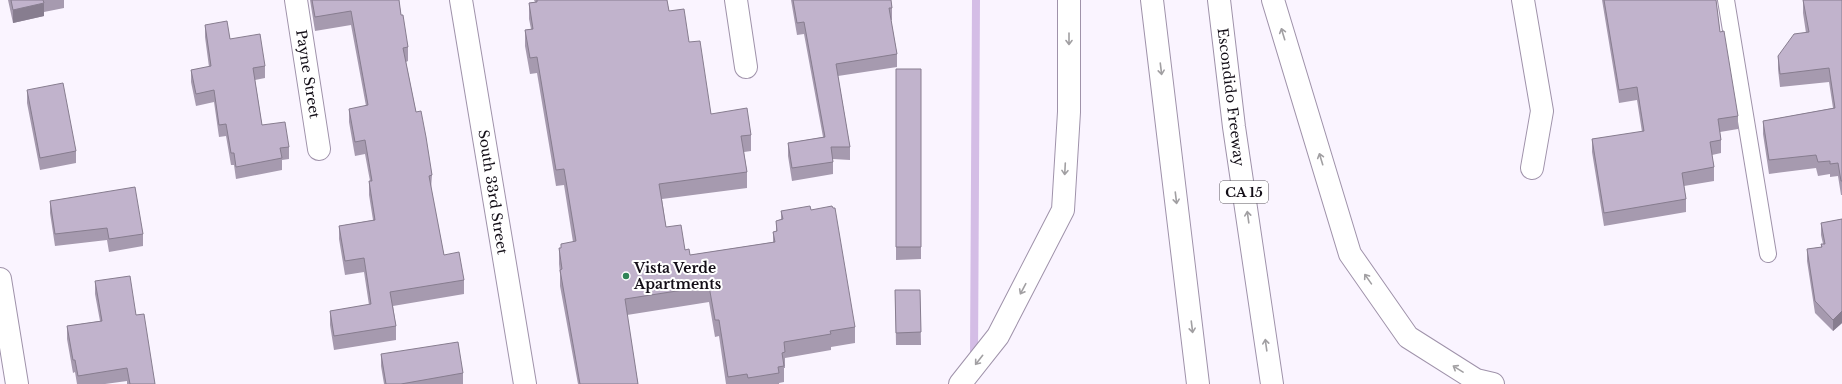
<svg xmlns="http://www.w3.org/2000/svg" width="1842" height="384" font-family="'Libre Baskerville',serif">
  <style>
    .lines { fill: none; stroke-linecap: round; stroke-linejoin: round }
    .stream { stroke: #d4bde6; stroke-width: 8 }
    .lane-casing { stroke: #9f92aa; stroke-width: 18 }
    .street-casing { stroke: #9f92aa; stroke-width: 24 }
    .secondary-casing { stroke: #9f92aa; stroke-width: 24 }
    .highway-casing { stroke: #9f92aa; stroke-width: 24 }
    .lane { stroke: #fff; stroke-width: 16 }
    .street { stroke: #fff; stroke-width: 22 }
    .secondary { stroke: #fff; stroke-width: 22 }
    .highway { stroke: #fff; stroke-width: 22 }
    .wall { fill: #a69aaf }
    .shaded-wall { fill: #877d8f }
    .building { fill: #c1b3cc; stroke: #877d8f }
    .oneway { stroke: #a19fa2 }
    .poi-dot { fill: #308456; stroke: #fff; stroke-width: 1.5 }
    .labels { text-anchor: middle; stroke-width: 4; stroke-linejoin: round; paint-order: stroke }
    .shield { fill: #fff; stroke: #5a565d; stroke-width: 1 }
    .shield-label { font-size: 13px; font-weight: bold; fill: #130e17 }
    .street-label { font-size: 14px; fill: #130e17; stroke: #fff }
    .poi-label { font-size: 14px; font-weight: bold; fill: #130e17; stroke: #fff; text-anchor: start }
  </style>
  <rect width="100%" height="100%" fill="#faf4ff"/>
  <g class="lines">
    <path class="stream" d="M 974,359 L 976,0"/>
    <g class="lane-casing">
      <path id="lane" d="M 1726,0 L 1768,254"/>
    </g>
    <g class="street-casing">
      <path id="street" d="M 296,0 L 319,149
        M 736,0 L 746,67
        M 1523,0 L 1542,111 L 1532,168
        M 0,279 L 17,384"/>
    </g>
    <g class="secondary-casing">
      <path id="secondary" d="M 461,0 L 525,384"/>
    </g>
    <g class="highway-casing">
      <path id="highway" d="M 1152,0 L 1198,384
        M 1219,0 L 1234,127 L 1272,384
        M 1273,0 L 1350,254 L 1408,337 L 1476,380 L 1493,384
        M 960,384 L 998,336 L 1063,210 L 1069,112 L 1069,0"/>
    </g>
    <use href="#lane" class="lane"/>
    <use href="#street" class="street"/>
    <use href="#secondary" class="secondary"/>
    <use href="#highway" class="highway"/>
  </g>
  <path class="wall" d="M 8,0 L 64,0 L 64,8 L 44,12 L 44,16 L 13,23 Z
    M 310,0 L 399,0 L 401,15 L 408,47 L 408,61 L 406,62 L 416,112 L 432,175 L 431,189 L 444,255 L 464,280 L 464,294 L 393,306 L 396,326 L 396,340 L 334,350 L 330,325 L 330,311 L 369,305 L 364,272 L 345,275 L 339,239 L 339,226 L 373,220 L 369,195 L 369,181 L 370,181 L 365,154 L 355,156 L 349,122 L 349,109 L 366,106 L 351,25 L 315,31 Z
    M 534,0 L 667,0 L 669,11 L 689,42 L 711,114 L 751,135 L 751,151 L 744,152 L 747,172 L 747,188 L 662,199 L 666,227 L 690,255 L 773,242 L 773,232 L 776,232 L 776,221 L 781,219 L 781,211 L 811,210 L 855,327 L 855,343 L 831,347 L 831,350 L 785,358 L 785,368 L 784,368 L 784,382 L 779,383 L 779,384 L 726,384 L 719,336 L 715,337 L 709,302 L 627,315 L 638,384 L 578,384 L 560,286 L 560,274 L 559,264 L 559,248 L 561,248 L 561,244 L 573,242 L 564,185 L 556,186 L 537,73 L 530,74 L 525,46 L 525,30 L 531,29 L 529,19 L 529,3 L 535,2 Z
    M 791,0 L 891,0 L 892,8 L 892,20 L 891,20 L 897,54 L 897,67 L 838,76 L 850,147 L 850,160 L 833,159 L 833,174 L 792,181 L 788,156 L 788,143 L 823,137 L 804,34 L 797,35 Z
    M 1602,0 L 1716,0 L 1720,32 L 1738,116 L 1738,129 L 1720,132 L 1721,140 L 1721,153 L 1712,155 L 1714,167 L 1714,181 L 1684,186 L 1686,199 L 1686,212 L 1604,226 L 1592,152 L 1592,139 L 1642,132 L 1637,100 L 1619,103 Z
    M 1803,0 L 1842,0 L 1842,195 L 1841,195 L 1838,176 L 1830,177 L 1830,174 L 1818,176 L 1816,168 L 1769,174 L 1763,134 L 1763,121 L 1833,108 L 1829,82 L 1780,87 L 1778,69 L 1778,56 L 1806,33 L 1803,13 Z
    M 205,25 L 230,39 L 265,66 L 265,78 L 255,80 L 262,125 L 289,147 L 289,159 L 282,160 L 282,170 L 236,179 L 234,165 L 231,165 L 226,136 L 219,137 L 214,102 L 196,106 L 191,82 L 191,70 L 209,67 L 205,37 Z
    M 896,69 L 921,69 L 921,259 L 896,260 Z
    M 27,90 L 76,151 L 76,163 L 40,170 L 27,103 Z
    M 50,201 L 143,234 L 143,246 L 109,252 L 107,240 L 55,246 L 50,213 Z
    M 1842,219 L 1842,323 L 1833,331 L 1815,313 L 1807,261 L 1807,249 L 1821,247 L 1821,244 L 1823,244 L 1821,235 L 1821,223 Z
    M 95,281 L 136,315 L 155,384 L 127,384 L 127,381 L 105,384 L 77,384 L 75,372 L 73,373 L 67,339 L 67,326 L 100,321 L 95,294 Z
    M 895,290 L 920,290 L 921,345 L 896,345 Z
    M 381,354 L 463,373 L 463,384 L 384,384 L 381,366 Z"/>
  <path class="shaded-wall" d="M 44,3 L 44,16 L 13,23 L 13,10 Z
    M 1842,311 L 1842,323 L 1833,331 L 1833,320 Z"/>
  <path class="building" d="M 11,0 L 43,0 L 44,3 L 13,10 Z
    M 312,0 L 399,0 L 401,15 L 403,15 L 408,47 L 403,48 L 416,112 L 421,111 L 426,137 L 432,175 L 429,176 L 444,255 L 459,252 L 464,280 L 390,292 L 396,326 L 334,336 L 330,311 L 371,304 L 364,258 L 345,261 L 339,226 L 375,220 L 369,181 L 372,181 L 365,140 L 355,142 L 349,109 L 368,105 L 351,11 L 315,17 Z
    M 537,0 L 667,0 L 669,11 L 684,9 L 689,42 L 700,41 L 711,114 L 747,108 L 751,135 L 741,136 L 747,172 L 659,184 L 666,227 L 681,225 L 685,250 L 689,249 L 690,255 L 775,242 L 773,232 L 777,231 L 776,221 L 783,219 L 781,211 L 810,206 L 811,210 L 832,206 L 833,208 L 835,208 L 855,327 L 830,331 L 831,334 L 784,342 L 785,352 L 782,353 L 784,366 L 778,367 L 779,373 L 748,378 L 747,374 L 728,377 L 719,320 L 715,320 L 709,286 L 625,299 L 638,384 L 580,384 L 560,270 L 562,269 L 559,248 L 561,248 L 561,244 L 576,241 L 564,169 L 556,170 L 537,57 L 530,58 L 525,30 L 533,29 L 529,3 L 537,2 Z
    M 793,0 L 891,0 L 892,8 L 889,8 L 897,54 L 836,64 L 850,147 L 831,147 L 833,162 L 792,168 L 788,143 L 825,137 L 804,22 L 797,23 Z
    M 1604,0 L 1716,0 L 1720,32 L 1724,31 L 1738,116 L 1718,119 L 1721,140 L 1710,142 L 1714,167 L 1682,173 L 1686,199 L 1604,213 L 1592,139 L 1644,131 L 1637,87 L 1619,90 Z
    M 1803,0 L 1842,0 L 1842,181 L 1841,181 L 1838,163 L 1830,164 L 1830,161 L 1818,162 L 1816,155 L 1769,160 L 1763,121 L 1835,108 L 1829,68 L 1780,74 L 1778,56 L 1794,34 L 1809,32 Z
    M 227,21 L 230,39 L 260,34 L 265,66 L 253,68 L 262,125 L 285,122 L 289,147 L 280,148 L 282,158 L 236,167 L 234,153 L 231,153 L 226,124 L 219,125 L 214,90 L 196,94 L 191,70 L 211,66 L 205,25 Z
    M 896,69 L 921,69 L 921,247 L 896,247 Z
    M 63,83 L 76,151 L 40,158 L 27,90 Z
    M 135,187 L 143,234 L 109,239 L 107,228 L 55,234 L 50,201 Z
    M 1842,219 L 1842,311 L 1833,320 L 1815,301 L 1807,249 L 1822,247 L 1821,244 L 1825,244 L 1821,223 Z
    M 130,276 L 136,315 L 144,314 L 155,384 L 130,384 L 127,368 L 78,376 L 75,360 L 73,360 L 67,326 L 102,321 L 95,281 Z
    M 895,290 L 920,290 L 921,332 L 896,333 Z
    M 458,342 L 463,373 L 401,384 L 386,384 L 381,354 Z"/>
  <defs><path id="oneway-shaft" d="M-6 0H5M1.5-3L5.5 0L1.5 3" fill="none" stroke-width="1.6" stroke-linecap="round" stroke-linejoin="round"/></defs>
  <g class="oneway">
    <use href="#oneway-shaft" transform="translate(1283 34) rotate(-107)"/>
    <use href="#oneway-shaft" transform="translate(1069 39) rotate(90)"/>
    <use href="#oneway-shaft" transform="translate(1161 69) rotate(83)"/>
    <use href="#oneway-shaft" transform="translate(1321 159) rotate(-107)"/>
    <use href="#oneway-shaft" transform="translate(1065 169) rotate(93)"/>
    <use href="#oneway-shaft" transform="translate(1176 198) rotate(83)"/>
    <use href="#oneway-shaft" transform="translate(1248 217) rotate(-98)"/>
    <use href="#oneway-shaft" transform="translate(1368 279) rotate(-125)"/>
    <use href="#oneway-shaft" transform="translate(1023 289) rotate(118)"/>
    <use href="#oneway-shaft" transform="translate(1192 327) rotate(83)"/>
    <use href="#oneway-shaft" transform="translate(1266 345) rotate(-98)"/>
    <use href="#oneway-shaft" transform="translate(979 360) rotate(128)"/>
    <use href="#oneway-shaft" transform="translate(1458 369) rotate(-148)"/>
  </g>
  <circle class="poi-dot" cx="626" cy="276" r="4"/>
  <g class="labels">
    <rect class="shield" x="1220" y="181" width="48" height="22" rx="3"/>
    <g class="shield-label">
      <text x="1244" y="197">CA 15</text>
    </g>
    <g class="street-label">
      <text transform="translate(308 74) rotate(81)" y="5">Payne Street</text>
      <text transform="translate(1231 97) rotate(83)" y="5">Escondido Freeway</text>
      <text transform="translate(493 192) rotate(81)" y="5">South 33rd Street</text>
    </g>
    <g class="poi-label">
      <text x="634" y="273">Vista Verde<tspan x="634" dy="16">Apartments</tspan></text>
    </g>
  </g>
</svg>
